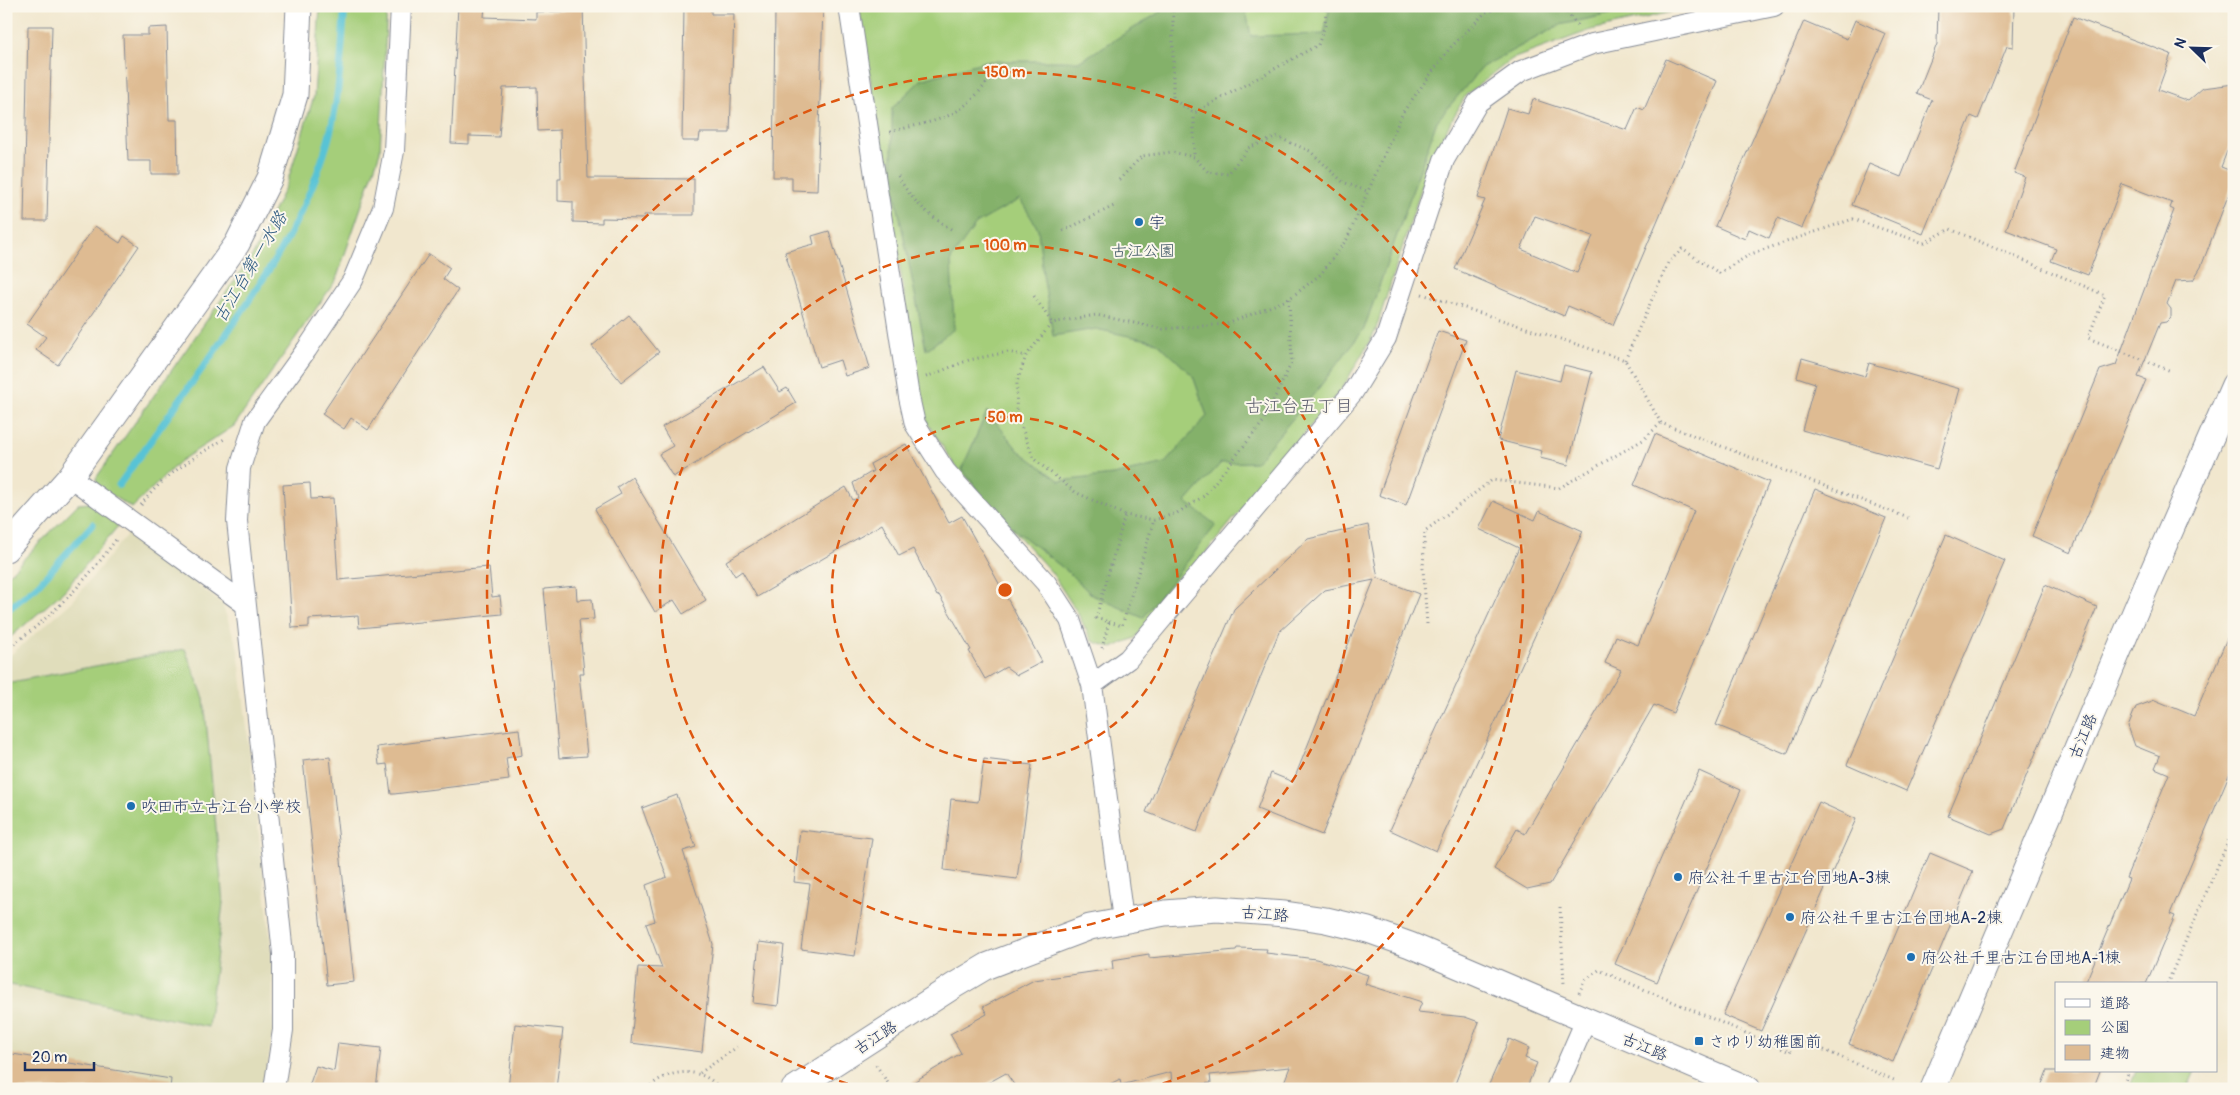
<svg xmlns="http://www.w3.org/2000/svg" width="2240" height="1095" font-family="Pangolin,'Klee One',sans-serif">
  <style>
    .built { fill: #e0ddbb }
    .green { fill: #a5ce7a; stroke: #607e6c }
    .forest { fill: #84b16a; stroke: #507064 }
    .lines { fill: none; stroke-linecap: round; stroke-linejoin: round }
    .stream { stroke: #59c3d5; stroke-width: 7 }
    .building { fill: #debb92; fill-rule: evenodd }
    .minor-casing { stroke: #868b96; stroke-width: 22 }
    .tertiary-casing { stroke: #868b96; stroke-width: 27 }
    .path { stroke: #868b96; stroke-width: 3; stroke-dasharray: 1 4; stroke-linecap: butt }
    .minor { stroke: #fff; stroke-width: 20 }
    .tertiary { stroke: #fff; stroke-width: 25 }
    .ring { fill: none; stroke: #de5710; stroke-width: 2.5; stroke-dasharray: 9 6 }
    .poi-dot { fill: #1f6fb2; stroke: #fbf7ec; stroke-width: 2 }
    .labels { text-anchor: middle; stroke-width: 4; stroke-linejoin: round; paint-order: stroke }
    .poi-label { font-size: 16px; fill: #1b2f5e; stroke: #fbf7ec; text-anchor: start }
    .park-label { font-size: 16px; fill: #3e5765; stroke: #fbf7ec }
    .street-label { font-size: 16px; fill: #1b2f5e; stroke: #fbf7ec }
    .water-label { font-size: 18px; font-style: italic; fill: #2e5b82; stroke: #fbf7ec }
    .neighbourhood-label { font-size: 18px; fill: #5f6070; stroke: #fbf7ec }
    .centre { fill: #de5710; stroke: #fbf7ec; stroke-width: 2.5 }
    .ring-label { font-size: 15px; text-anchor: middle; font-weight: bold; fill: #de5710; stroke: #fbf7ec; stroke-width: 4; stroke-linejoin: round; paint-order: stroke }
  </style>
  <rect width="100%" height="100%" fill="#fbf7ec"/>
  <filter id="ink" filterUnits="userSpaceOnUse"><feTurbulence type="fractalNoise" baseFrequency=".02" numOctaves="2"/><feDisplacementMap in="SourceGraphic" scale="10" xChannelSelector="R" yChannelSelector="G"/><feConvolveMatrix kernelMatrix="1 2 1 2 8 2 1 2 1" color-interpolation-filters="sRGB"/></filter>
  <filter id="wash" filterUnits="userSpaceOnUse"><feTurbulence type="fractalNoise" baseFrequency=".0096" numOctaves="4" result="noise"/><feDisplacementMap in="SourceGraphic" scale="20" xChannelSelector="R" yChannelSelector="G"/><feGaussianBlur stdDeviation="1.12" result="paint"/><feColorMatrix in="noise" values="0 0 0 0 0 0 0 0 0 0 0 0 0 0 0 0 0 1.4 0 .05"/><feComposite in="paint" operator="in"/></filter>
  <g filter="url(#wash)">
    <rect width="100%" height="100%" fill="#f1e7ce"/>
    <path class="built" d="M 128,533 L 222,604 L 238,648 L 272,954 L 273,1030 L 264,1089 L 6,1089 L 6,659 L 73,601 Z"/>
    <path class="green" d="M 320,6 L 387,6 L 380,152 L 336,280 L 234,426 L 180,461 L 132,508 L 98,487 L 96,478 L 254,253 L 287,183 L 314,96 Z
      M 859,6 L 1698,6 L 1591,30 L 1512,59 L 1466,95 L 1432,155 L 1375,332 L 1343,387 L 1135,638 L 1112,648 L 1092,641 L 1077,612 L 1052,573 L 954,464 L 928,424 L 920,396 Z
      M 89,503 L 118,526 L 64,591 L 6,641 L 6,577 L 78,504 Z
      M 185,649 L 204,698 L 223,903 L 208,1027 L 6,984 L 6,683 Z
      M 2136,1071 L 2195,1071 L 2187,1089 L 2129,1089 Z"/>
    <path class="forest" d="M 1170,6 L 1245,6 L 1251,36 L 1324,34 L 1330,6 L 1647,6 L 1560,25 L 1482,67 L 1437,121 L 1364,329 L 1318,389 L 1256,462 L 1221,463 L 1186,502 L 1216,525 L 1143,618 L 1092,595 L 1068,572 L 999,517 L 962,469 L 987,411 L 1018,450 L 1060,481 L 1113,475 L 1165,463 L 1207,416 L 1193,376 L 1157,342 L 1096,329 L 1053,336 L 1043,275 L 1038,229 L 1020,199 L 976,224 L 951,259 L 954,329 L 926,350 L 892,178 L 892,108 L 921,80 L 985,61 L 1080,61 Z"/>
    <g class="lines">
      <path class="stream" d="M 119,485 C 149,443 179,401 209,359 C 258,289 304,224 328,141 C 340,98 341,51 345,6
        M 6,611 L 37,586 L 93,524"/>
    </g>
    <g id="blocks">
      <path class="building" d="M 458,6 L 485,6 L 484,17 L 536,19 L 536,12 L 566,11 L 565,6 L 583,6 L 588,178 L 694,179 L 694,215 L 644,215 L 644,219 L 602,218 L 602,223 L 573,222 L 573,202 L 558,201 L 558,178 L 561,178 L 560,130 L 538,131 L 537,87 L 503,88 L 499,137 L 469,136 L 469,144 L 451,143 Z
        M 684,6 L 711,6 L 711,14 L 734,14 L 730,133 L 700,133 L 699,141 L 682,141 Z
        M 795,6 L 823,6 L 817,191 L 792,190 L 792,177 L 773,177 L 775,10 L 795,11 Z
        M 1938,6 L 2014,6 L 2013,47 L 2007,46 L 1978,119 L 1971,116 L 1923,234 L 1852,205 L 1869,164 L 1901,177 L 1932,100 L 1917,94 L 1937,44 Z
        M 2073,17 L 2171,54 L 2158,90 L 2188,101 L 2203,88 L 2234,84 L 2234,133 L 2221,167 L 2234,172 L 2234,180 L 2201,267 L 2193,280 L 2176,281 L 2167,304 L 2171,309 L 2171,317 L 2166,322 L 2160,323 L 2138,377 L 2146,380 L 2071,553 L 2032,536 L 2100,370 L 2116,365 L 2174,210 L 2170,208 L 2172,203 L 2122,184 L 2088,275 L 2051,261 L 2056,249 L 2006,230 L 2025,177 L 2014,173 Z
        M 1855,20 L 1886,34 L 1802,228 L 1778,218 L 1769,238 L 1749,229 L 1745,239 L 1715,226 L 1804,21 L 1847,39 Z
        M 28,26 L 52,26 L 47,221 L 24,221 Z
        M 167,27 L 169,120 L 177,120 L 178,174 L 151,174 L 151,161 L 128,161 L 123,35 L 148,35 L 148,28 Z
        M 1666,59 L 1717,81 L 1613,325 L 1568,306 L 1564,316 L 1455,269 L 1485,200 L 1478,198 L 1507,108 L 1528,114 L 1533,99 L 1627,130 L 1637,107 L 1644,110 ZM 1535,216 L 1593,236 L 1577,273 L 1521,249 Z
        M 95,226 L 120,243 L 124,236 L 139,246 L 58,365 L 36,350 L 46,337 L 27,324 Z
        M 829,231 L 870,368 L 845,376 L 840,360 L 819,367 L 785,252 L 814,244 L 812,236 Z
        M 429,254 L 450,268 L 443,279 L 458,290 L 368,430 L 351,418 L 344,429 L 322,414 Z
        M 629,315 L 659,352 L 621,382 L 592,346 Z
        M 1438,331 L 1466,340 L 1406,505 L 1379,495 Z
        M 1802,358 L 1865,376 L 1869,363 L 1960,389 L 1937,469 L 1802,430 L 1815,383 L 1797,377 Z
        M 1564,365 L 1592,372 L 1568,465 L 1540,458 L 1542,451 L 1498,440 L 1516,370 L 1560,381 Z
        M 764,367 L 780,392 L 787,388 L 796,403 L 673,477 L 659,454 L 673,446 L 662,427 Z
        M 1655,434 L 1769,482 L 1673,713 L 1654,705 L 1550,884 L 1527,889 L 1494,869 L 1517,829 L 1525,834 L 1621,670 L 1605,663 L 1616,636 L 1638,645 L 1694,511 L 1634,485 Z
        M 906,444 L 949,523 L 962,516 L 1042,662 L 1017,675 L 1006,667 L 985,679 L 969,651 L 971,650 L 939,595 L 937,596 L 913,549 L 899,556 L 882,524 L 757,597 L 742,571 L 735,576 L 726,561 L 846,487 L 853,500 L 858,498 L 853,483 L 873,471 L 870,464 Z
        M 632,477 L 706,600 L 683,614 L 674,600 L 655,612 L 595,509 L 621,494 L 617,487 Z
        M 310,483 L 311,499 L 333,498 L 338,580 L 489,567 L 492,597 L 500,596 L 502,614 L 359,628 L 358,616 L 309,619 L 309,627 L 292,628 L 283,485 Z
        M 1815,489 L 1886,518 L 1787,754 L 1716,725 Z
        M 1493,501 L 1535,520 L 1539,511 L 1583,531 L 1436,851 L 1390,830 L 1519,548 L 1479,529 Z
        M 1368,525 L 1378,578 L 1419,594 L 1322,835 L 1257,809 L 1271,773 L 1293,782 L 1374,580 L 1325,590 L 1279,632 L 1197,832 L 1146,812 L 1234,609 L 1308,539 Z
        M 1946,535 L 2005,561 L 1906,791 L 1847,765 Z
        M 2045,585 L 2097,607 L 2004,829 L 1991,834 L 1948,816 Z
        M 576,586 L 577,600 L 592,599 L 594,619 L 579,620 L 584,673 L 579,673 L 587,756 L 559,758 L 544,589 Z
        M 2234,622 L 2234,763 L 2170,914 L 2175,916 L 2146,984 L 2085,984 L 2129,879 L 2126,878 L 2169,774 L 2155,768 L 2160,756 L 2135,746 L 2128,726 L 2136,707 L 2155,700 L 2194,716 Z
        M 519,729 L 522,755 L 506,758 L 509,780 L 394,794 L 391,794 L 387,764 L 379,765 L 377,747 Z
        M 330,757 L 354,982 L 327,985 L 303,760 Z
        M 984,759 L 1032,765 L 1017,879 L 944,870 L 951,799 L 978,802 Z
        M 1699,771 L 1741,790 L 1657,982 L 1615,964 Z
        M 677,795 L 696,847 L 683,851 L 713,944 L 702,1052 L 631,1043 L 638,967 L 662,968 L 646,924 L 655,921 L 646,885 L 667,877 L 642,808 Z
        M 1819,802 L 1856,819 L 1761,1031 L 1723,1015 Z
        M 800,830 L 872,838 L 855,956 L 801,949 L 810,884 L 794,882 Z
        M 1930,853 L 1973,871 L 1893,1062 L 1849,1044 Z
        M 759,942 L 784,945 L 778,1006 L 753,1003 Z
        M 1237,948 L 1267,949 L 1266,953 L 1316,959 L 1368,975 L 1365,984 L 1422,1002 L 1418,1012 L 1465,1017 L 1479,1022 L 1453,1089 L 1319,1089 L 1283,1085 L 1290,1067 L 1210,1075 L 1211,1083 L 1172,1087 L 1171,1072 L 1121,1085 L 1120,1079 L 1100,1089 L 1017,1089 L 1006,1073 L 977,1089 L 902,1089 L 961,1053 L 950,1034 L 987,1014 L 983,1007 L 1034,980 L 1113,969 L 1112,960 L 1149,954 L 1149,958 L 1236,950 Z
        M 515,1024 L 563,1029 L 556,1089 L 508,1089 Z
        M 1509,1039 L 1529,1048 L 1525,1058 L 1537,1063 L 1526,1089 L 1487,1089 Z
        M 338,1043 L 381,1048 L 376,1089 L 308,1089 L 316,1066 L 334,1071 Z
        M 6,1053 L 171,1079 L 170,1089 L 6,1089 Z
        M 2047,1071 L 2100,1071 L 2093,1089 L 2040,1089 Z"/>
    </g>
  </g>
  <g filter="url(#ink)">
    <use href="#blocks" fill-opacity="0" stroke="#868b96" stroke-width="1"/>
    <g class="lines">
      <g class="minor-casing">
        <path id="minor" d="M 849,6 L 909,397 L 915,424 L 945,471 L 1046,583 L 1070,620 L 1092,685 L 1123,920
          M 70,477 L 245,604
          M 1092,685 L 1128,659 L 1353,392 L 1386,338 L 1444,160 L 1478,102 L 1521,71 L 1592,44 L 1774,6
          M 274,1089 L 283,1030 L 283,954 L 237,521 L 240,468 L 255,421 L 307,349 L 353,280 L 383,208 L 394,151 L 401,6
          M 1556,1089 L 1586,1020"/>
      </g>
      <g class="tertiary-casing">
        <path id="tertiary" d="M 6,549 L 70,477 L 237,244 L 270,178 L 295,95 L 299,6
          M 794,1089 L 955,985 L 987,966 L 1090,927 L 1165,913 L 1217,909 L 1285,914 L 1326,920 L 1368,930 L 1410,945 L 1748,1089
          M 1933,1089 L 2138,605 L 2234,385"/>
      </g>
      <path class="path" d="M 1173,6 L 1173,99 L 1194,113 L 1318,45 L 1325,25 L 1326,6
        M 1482,6 L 1486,12
        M 1554,6 L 1565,10 L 1578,26
        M 1194,113 L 1194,157
        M 890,132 C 913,125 944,122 963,107 C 976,97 985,85 995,72
        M 898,176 C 911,201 930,216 954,231
        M 1119,180 L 1142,156 L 1172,152 L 1194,157 L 1208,172 L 1228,174 L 1248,148 L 1277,137 L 1310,151 L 1343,182 L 1369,192
        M 1063,231 L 1114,206
        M 1422,294 L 1625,360 L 1661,423 L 1908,518
        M 1034,296 L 1052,323
        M 1289,299 L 1292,362 L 1263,422 L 1204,496 L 1177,513 L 1154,520 L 1125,515 L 1075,492 L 1034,459 L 1016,413 L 1017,382 L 1026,356 L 1052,323 L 1096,315 L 1163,329 L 1227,324 L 1289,299 L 1321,274 L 1347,239 L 1403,112 L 1449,49 L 1486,12 L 1505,6
        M 1625,360 L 1668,263 L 1682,249 L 1719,273 L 1751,254 L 1853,219 L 1924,243 L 1950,229 L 2105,295 L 2088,338 L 2171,371
        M 926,377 L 969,360 L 1008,352 L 1026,356
        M 141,505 C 163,475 196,456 226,438
        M 1109,622 L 1122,626 L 1154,520
        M 1427,624 L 1423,569 L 1425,531 L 1492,480 L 1559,488 L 1643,440 L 1661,423
        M 1102,648 L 1109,622 L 1096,618 L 1125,515
        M 6,650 C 49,619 87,581 117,538
        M 1560,907 L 1564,984
        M 2167,984 L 2234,828
        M 1579,993 L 1585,980 L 1599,970 L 1790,1052 L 1796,1038 L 1894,1080
        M 876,1065 L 892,1089
        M 700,1073 L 737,1047
        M 647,1089 C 666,1069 702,1065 720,1089
        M 1662,1089 L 1663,1086
        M 2122,1089 L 2129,1071"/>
      <use href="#minor" class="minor"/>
      <use href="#tertiary" class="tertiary"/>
    </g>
  </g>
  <g class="ring">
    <circle cx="1005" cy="590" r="173"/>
    <circle cx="1005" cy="590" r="345"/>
    <path d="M862 1088A518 518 0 1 1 1148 1088"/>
  </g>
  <g class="poi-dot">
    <circle cx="1139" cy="222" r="5"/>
    <circle cx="131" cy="806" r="5"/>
    <circle cx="1678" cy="877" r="5"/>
    <circle cx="1790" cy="917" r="5"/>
    <circle cx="1911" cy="957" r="5"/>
    <rect x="1694" y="1036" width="10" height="10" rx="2.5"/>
  </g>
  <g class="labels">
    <g class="poi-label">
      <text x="1149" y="228">宇</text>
      <text x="141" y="812">吹田市立古江台小学校</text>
      <text x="1688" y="883">府公社千里古江台団地A-3棟</text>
      <text x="1800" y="923">府公社千里古江台団地A-2棟</text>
      <text x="1921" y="963">府公社千里古江台団地A-1棟</text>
      <text x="1709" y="1047">さゆり幼稚園前</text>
    </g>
    <g class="park-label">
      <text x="1143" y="256">古江公園</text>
    </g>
    <g class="street-label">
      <text transform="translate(2082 736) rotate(-67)" y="6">古江路</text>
      <text transform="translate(1265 913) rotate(5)" y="6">古江路</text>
      <text transform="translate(875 1037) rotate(-33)" y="6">古江路</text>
      <text transform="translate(1645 1046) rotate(23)" y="6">古江路</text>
    </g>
    <g class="water-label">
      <text transform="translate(250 267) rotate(-59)" y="6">古江台第一水路</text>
    </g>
    <g class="neighbourhood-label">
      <text x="1299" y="412">古江台五丁目</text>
    </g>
  </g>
  <circle cx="1005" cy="590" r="8" class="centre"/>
  <g class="ring-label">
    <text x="1005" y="77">150 m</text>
    <text x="1005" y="250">100 m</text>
    <text x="1005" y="422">50 m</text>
  </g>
  <rect width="2240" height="1095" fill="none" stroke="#fbf7ec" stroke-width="25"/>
  <rect x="2055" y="982" width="162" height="90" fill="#fbf7ec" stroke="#a1a7b3"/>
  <rect x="2065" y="999" width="25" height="8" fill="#ffffff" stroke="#a1a7b3"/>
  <text x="2100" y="1008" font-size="15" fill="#1b2f5e">道路</text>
  <rect x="2065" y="1020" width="25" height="15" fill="#a5ce7a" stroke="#a1a7b3"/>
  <text x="2100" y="1032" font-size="15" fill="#1b2f5e">公園</text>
  <rect x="2065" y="1045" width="25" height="15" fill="#debb92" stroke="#a1a7b3"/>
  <text x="2100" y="1058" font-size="15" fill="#1b2f5e">建物</text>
  <g transform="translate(2192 48) rotate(293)" stroke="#fbf7ec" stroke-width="4" paint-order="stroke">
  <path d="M0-4L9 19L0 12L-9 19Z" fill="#1b2f5e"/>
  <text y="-8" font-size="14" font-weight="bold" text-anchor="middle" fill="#1b2f5e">N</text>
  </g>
  <path d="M25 1062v8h69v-8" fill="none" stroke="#1b2f5e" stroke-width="2.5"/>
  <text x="32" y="1062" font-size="15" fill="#1b2f5e" stroke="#fbf7ec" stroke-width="4" paint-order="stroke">20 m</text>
</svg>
